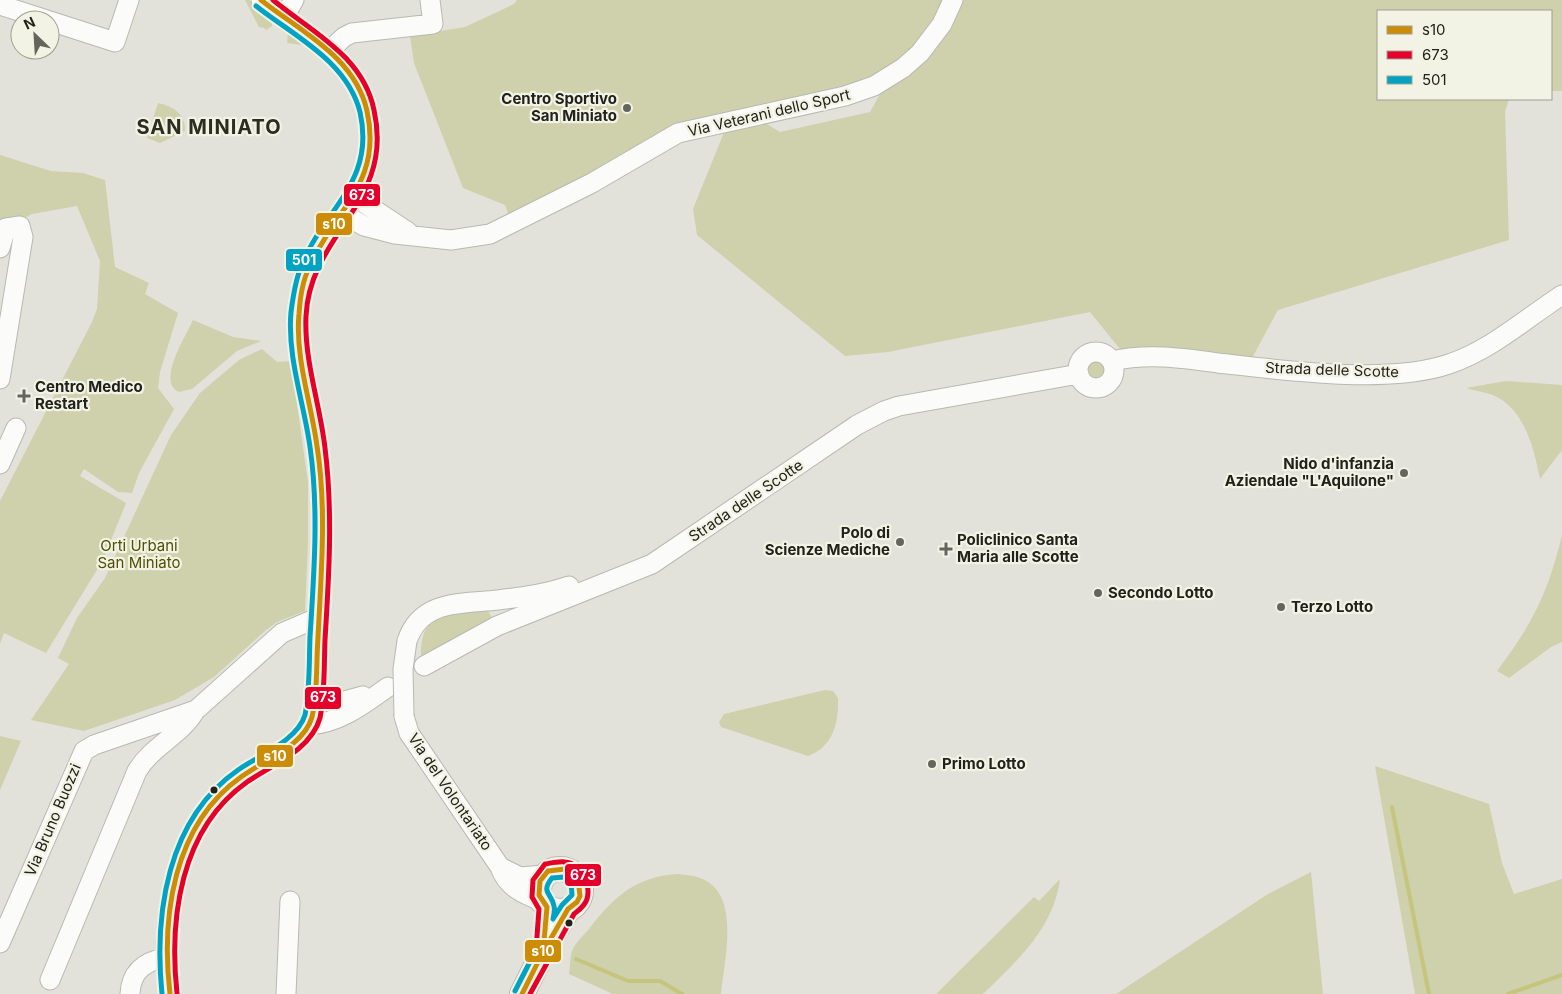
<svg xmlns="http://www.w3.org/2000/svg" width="1562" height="994" font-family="Inter,sans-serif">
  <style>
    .green { fill: #cfd0ac; fill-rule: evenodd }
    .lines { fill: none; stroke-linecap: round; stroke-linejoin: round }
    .stream { stroke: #c5c57e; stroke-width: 4 }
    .minor-casing { stroke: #b9b9b3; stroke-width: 21 }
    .major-casing { stroke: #b9b9b3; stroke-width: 26 }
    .minor { stroke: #fbfbf9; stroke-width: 19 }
    .major { stroke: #fbfbf9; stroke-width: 24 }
    .minor-bridge-casing { stroke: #b9b9b3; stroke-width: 21; stroke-linecap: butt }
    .minor-bridge { stroke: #fbfbf9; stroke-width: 19 }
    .bus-1-casing { stroke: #f2f3e4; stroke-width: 9 }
    .bus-2-casing { stroke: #f2f3e4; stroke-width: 9 }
    .bus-3-casing { stroke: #f2f3e4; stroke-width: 9 }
    .bus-1 { stroke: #cc8c06; stroke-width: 5 }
    .bus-2 { stroke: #e4002b; stroke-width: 5 }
    .bus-3 { stroke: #02a2c5; stroke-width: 5 }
    .poi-dot { fill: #65655e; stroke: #f2f3e4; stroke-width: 2 }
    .bus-dot { fill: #22221c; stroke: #f2f3e4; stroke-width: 2 }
    .labels { text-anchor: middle; stroke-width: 4.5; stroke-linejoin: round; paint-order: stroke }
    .poi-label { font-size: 15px; font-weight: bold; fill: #22221c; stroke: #f2f3e4; text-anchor: start }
    .street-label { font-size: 15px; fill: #22221c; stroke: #f2f3e4 }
    .park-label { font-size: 15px; fill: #505000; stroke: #f2f3e4 }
    .district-label { font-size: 20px; font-weight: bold; letter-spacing: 1px; fill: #2c2d21; stroke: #f2f3e4 }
    .line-badge { stroke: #f2f3e4; stroke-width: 2 }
    .badge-label { font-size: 14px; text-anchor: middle; font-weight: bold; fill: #fff }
  </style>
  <rect width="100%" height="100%" fill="#e2e2da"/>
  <path class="green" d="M 245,0 L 249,0 L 273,21 L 272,26 L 266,30 L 264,28 L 259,27 Z
    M 517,0 L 1562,0 L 1562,91 L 1551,91 L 1551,11 L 1378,11 L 1378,99 L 1509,99 L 1505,112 L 1509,240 L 1278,310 L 1252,358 L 1124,354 L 1090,312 L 888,352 L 845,356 L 697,235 L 693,209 L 725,130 L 692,136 L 515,232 L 505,205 L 463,188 L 414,63 L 410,36 L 465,27 L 514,4 ZM 880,94 L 870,112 L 780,132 L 765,123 Z
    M 288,32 L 310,46 L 287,43 Z
    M 158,103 C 174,107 185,113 185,131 L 160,143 L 147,138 Z
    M 0,155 L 51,171 L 83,173 L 105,180 L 115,267 L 149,283 L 145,294 L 178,313 L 160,372 L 158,388 L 174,409 L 139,473 L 132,493 L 118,492 L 84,469 L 80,476 L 126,503 L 103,560 L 46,653 L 4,633 L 0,644 L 0,501 L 92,322 L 97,309 L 100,261 L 77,206 L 32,214 L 21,220 L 0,224 Z
    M 193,320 L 233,337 L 261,341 L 237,351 L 192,389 L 179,392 C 156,382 186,336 193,320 Z
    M 262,349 L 277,362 L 291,361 L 308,483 L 308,542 L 305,611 L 277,622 L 266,630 L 214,677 L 175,700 L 84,731 L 31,720 L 69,664 L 58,658 L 77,618 L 105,578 L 171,435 L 200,393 L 239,360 Z
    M1088 370a9 9 0 1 1 18 0a9 9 0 1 1-18 0Z
    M 1506,381 L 1562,385 L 1562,450 L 1540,479 C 1534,449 1525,409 1493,395 C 1485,392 1475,391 1466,388 Z
    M 1562,535 L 1562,642 L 1551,647 L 1509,678 L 1497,671 C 1533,623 1548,593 1562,535 Z
    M 486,607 L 492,618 L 421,656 C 421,609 450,612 486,607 Z
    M 825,690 L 833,691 L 838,698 C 839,723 833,747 808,756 L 721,727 L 719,722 L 724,714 Z
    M 0,736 L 21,741 L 0,790 Z
    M 1375,766 L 1489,804 L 1502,863 L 1514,894 L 1562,879 L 1562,994 L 1415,994 Z
    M 1311,872 L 1323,994 L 1116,994 L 1268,894 Z
    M 677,874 C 685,875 693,875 700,878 C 742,893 724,960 721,994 L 613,994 L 569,974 C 570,966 570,957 572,951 C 575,943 584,935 589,929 C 614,896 636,877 677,874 Z
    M 1060,879 C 1054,928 1017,961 983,994 L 936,994 L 1034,897 L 1039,901 Z"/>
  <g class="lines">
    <path class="stream" d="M 1392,807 L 1429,994
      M 576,959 L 628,981 L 660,981 L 682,994
      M 1508,994 L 1562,975"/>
    <g class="minor-casing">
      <path id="minor" d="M 0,5 L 47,20
        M 284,17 L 294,0
        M 50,21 L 115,42 L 129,0
        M 330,50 L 344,37 L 352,33 L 433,24 L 430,0
        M 355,197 L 408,232
        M 344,214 L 364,226 L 395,234 L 451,240 L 490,234 L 592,183 L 678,133 L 845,96 L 874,86 L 903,68 L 920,53 L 942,24 L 953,0
        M 0,248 L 6,228 L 20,226 L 23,237 L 0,379
        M1078 370a18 18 0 1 1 36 0a18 18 0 1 1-36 0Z
        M 1112,361 C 1148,353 1182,358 1218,363 C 1282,370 1388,385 1449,364 C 1491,350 1525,319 1562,295
        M 0,464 L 16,428
        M 407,641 C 421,599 462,604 498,600 C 522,597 546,594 569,586
        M 424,666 L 497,626 L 652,564 L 857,425 L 884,411 L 899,406 L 1079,374
        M 315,700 L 341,702 L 363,696
        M 404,716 L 409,733 L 500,867 C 507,887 523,894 542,901
        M 309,725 C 340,723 364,704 388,687
        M 500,867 L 520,877 L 544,875
        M 0,943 L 84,751 L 94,745 L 196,710 L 282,633 L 317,618
        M 50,980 L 137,771 C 152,746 181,735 195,711
        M 130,994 C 131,970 146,961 167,957
        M 170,994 C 158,920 174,834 233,783 C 252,767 297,746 309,726 C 313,718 314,709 315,700 C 317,623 326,545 320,468 C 316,410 290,353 301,293 C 313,223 388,199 367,111 C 354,53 301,35 261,0
        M 286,994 L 290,901"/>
    </g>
    <g class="major-casing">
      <path id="major" d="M539 890a21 21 0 1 1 42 0a21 21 0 1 1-42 0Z
        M 522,994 L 543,952 L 568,909"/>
    </g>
    <use href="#minor" class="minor"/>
    <use href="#major" class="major"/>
    <g class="minor-bridge-casing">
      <path id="minor-bridge" d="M 404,716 L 403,669 L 407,641"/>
    </g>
    <use href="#minor-bridge" class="minor-bridge"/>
    <g class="bus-1-casing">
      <path id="bus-1" d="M 565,869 L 578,879 L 580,896 L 577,902 L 568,909 L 543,952 L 547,907 L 539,895 L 540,881 L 548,871 Z
        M 170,994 C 161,917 173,825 241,777 C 264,760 304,746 312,717 C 318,691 316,664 318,638 C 321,575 327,509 317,446 C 311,402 295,358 299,314 C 300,298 302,282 309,268 C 334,209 383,184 367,111 C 355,57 301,32 261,0
        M 522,994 L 543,952"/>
    </g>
    <g class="bus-2-casing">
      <path id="bus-2" d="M 177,993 C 169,919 180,829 247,782 C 272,765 311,750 320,718 C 325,693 324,666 325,640 C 329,576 333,511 325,448 C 320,404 304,361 306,316 C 310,232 395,203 374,110 C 363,56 312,32 273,0
        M 530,994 L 574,914 C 579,910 585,906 587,899 C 591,885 581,863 565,862 C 559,861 551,863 545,864 L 533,880 L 532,897 L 539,909 L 536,950"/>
    </g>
    <g class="bus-3-casing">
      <path id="bus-3" d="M 564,877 L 571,882 L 572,895 L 562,905 L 553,919 C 554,915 555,910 554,906 C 552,893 540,893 552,878 Z
        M 515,991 L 536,950
        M 162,994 C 154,914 167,819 238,770 C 259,755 297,741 305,715 C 310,690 309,663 310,637 C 314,574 319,509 310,447 C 304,403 287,357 291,312 C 293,297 295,281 301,267 C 323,209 376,183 360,112 C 347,61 294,36 256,6"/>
    </g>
    <use href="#bus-1" class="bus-1"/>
    <use href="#bus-2" class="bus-2"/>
    <use href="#bus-3" class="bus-3"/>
  </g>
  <g class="poi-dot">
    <circle cx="627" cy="108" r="5"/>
    <path d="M21.5 388.5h5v5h5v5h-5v5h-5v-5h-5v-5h5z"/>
    <circle cx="1404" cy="473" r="5"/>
    <circle cx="900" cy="542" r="5"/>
    <path d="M943.5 541.5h5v5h5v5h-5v5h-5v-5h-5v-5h5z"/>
    <circle cx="1098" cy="593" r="5"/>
    <circle cx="1281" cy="607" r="5"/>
    <circle cx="932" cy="764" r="5"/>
  </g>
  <g class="bus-dot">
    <circle cx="214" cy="790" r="4.5"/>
    <circle cx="569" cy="923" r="4.5"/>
  </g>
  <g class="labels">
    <g class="poi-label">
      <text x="617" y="104" text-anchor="end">Centro Sportivo<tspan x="617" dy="17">San Miniato</tspan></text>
      <text x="35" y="392">Centro Medico<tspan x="35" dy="17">Restart</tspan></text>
      <text x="1394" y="469" text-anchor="end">Nido d'infanzia<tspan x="1394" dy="17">Aziendale "L'Aquilone"</tspan></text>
      <text x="890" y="538" text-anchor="end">Polo di<tspan x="890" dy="17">Scienze Mediche</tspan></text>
      <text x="957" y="545">Policlinico Santa<tspan x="957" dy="17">Maria alle Scotte</tspan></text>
      <text x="1108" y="598">Secondo Lotto</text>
      <text x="1291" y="612">Terzo Lotto</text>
      <text x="942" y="769">Primo Lotto</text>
    </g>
    <g class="street-label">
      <text transform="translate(769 113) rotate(-13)" y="5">Via Veterani dello Sport</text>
      <text transform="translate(1332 370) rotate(2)" y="5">Strada delle Scotte</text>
      <text transform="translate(746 501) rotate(-34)" y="5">Strada delle Scotte</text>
      <text transform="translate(450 792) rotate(56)" y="5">Via del Volontariato</text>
      <text transform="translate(53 820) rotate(-67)" y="5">Via Bruno Buozzi</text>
    </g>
    <g class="park-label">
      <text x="139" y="551">Orti Urbani<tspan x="139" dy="17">San Miniato</tspan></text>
    </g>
    <g class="district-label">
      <text x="209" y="134">SAN MINIATO</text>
    </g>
  </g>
  <g class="line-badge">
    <rect x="343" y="183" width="38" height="24" rx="5" fill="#e4002b"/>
    <rect x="315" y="212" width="38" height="24" rx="5" fill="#cc8c06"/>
    <rect x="285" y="248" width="38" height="24" rx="5" fill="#02a2c5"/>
    <rect x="304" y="686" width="38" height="24" rx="5" fill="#e4002b"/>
    <rect x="256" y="744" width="38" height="24" rx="5" fill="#cc8c06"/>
    <rect x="564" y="863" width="38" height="24" rx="5" fill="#e4002b"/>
    <rect x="524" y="939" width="38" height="24" rx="5" fill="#cc8c06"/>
  </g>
  <g class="badge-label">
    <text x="362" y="200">673</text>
    <text x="334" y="229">s10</text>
    <text x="304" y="265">501</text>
    <text x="323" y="702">673</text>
    <text x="275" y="761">s10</text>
    <text x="583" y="880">673</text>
    <text x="543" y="956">s10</text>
  </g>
  <rect x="1377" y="10" width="175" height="90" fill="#f2f3e4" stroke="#9f9f94"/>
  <rect x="1387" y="26" width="25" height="8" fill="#cc8c06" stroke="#9f9f94"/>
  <text x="1422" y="35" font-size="15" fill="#22221c">s10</text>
  <rect x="1387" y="51" width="25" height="8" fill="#e4002b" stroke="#9f9f94"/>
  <text x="1422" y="60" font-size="15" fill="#22221c">673</text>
  <rect x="1387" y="76" width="25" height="8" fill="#02a2c5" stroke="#9f9f94"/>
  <text x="1422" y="85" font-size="15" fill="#22221c">501</text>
  <g transform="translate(35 35) rotate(335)"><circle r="24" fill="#f2f3e4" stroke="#9f9f94"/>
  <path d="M0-4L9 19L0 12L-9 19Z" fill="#65655e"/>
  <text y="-8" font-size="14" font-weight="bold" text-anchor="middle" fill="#22221c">N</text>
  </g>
</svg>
